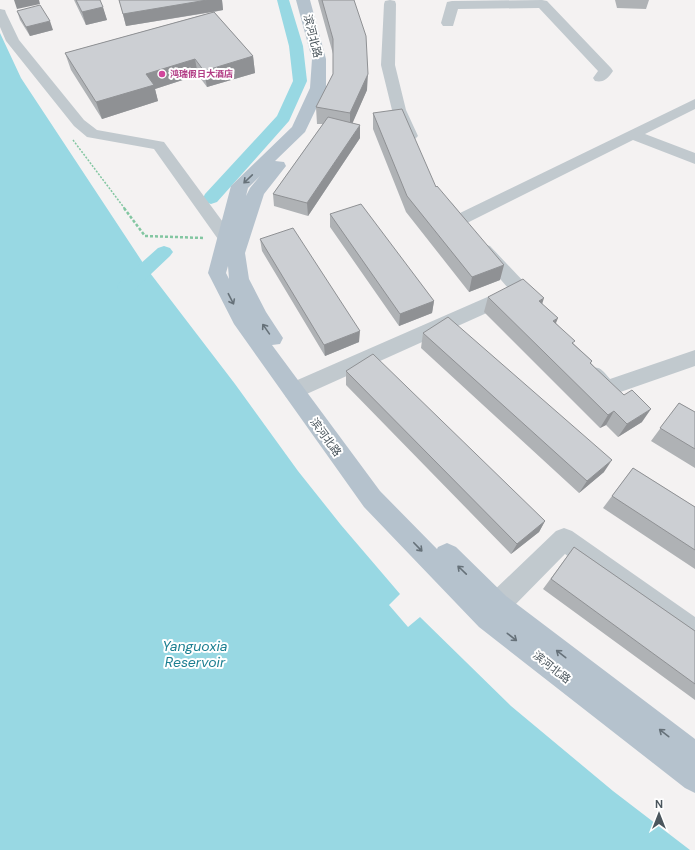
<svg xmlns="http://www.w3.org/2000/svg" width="695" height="850" font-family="'DM Sans','Noto Sans SC',sans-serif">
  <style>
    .water { fill: #98d8e3 }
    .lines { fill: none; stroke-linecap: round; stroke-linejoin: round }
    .canal { fill: #98d8e3; fill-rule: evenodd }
    .path-far1 { stroke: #82c6a1; stroke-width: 1.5; stroke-dasharray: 2 1.5; stroke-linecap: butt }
    .path { stroke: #82c6a1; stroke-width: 2.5; stroke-dasharray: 3 2; stroke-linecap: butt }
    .minor { fill: #c1c9ce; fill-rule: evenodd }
    .major { fill: #b5c2cd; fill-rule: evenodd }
    .wall { fill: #afb2b5 }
    .shaded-wall { fill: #8f9194 }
    .building { fill: #cccfd3; stroke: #8f9194 }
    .oneway { stroke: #667179 }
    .hotel-dot { fill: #d1479c; stroke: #fff; stroke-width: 1.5 }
    .labels { text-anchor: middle; stroke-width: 4; stroke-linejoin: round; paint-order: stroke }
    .far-hotel-label { font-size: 9px; font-weight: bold; fill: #b23c85; stroke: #fff; text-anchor: start }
    .street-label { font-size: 11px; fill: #4b565d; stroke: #fff }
    .near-water-label { font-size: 14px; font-style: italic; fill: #1c7f91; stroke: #fff }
  </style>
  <rect width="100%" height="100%" fill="#f4f2f2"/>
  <path class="water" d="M 0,33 L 21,78 L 147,269 L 235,384 L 298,471 L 341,525 L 400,594 L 389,605 L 408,627 L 420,617 L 511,706 L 613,791 L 690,850 L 0,850 Z"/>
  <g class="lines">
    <path class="canal" d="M 277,0 L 289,0 L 303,46 L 307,81 L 289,121 L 217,202 L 211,204 L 205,202 L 203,198 L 205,194 L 277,116 L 293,81 L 289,46 Z
      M 164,246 L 170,248 L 173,252 L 170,256 L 132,292 L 126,294 L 120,292 L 117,287 L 120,282 L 158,248 Z"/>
    <path class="path-far1" d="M 73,140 L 125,209"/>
    <path class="path" d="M 124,208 L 145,236 L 204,238"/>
    <path class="minor" d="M 390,0 L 395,1 L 396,4 L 395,65 L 406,110 L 418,136 L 415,139 L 410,141 L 405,139 L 402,136 L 392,110 L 381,65 L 384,4 L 385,1 Z
      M 542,0 L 547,1 L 611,68 L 613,71 C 608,78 604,83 595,81 L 593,78 L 598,71 L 539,8 L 458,9 L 453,26 L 443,26 L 441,23 L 447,2 L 452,1 Z
      M 0,9 L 5,10 L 6,13 L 19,40 L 84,120 L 97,130 L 164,142 L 242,248 L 245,252 L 242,256 L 236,258 L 230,256 L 154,149 L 87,137 L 74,126 L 6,41 L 0,27 Z
      M 695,99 L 695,109 L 645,134 L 695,153 L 695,164 L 633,140 L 463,225 C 449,229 443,216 437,205 L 439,201 C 450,198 453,204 460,213 Z
      M 484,244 L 490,246 L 541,300 L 543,305 L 541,310 C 528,314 526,308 518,299 L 300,397 L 293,399 L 286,397 L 283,391 L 286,385 L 508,288 L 475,250 L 478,246 Z
      M 695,350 L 695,366 L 606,397 L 599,395 L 584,375 L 587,369 C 600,365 602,370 610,379 Z
      M 564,528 L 572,531 L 695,617 L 695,645 L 686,641 L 565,554 L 506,614 L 498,627 L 489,630 L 480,627 L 477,618 L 488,596 L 556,531 Z"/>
    <path class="major" d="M 296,0 L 310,0 L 326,59 L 326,88 L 305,132 L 275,161 L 284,162 L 286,166 L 264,194 L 245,253 L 249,279 L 266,312 L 283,338 L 280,344 L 272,345 L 380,491 L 437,549 L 438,547 L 447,543 L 456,547 L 506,596 L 695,739 L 695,793 L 685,788 L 479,627 L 364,507 L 234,324 L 208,273 L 231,186 L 292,127 L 310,88 L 312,59 ZM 260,176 L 250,188 L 246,196 L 248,188 ZM 228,266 L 229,279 L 226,273 Z"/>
  </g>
  <path class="wall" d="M 74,0 L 100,0 L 107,20 L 86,25 Z
    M 119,0 L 222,0 L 223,10 L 214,12 L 253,56 L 255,73 L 207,87 L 198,75 L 155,89 L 158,101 L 102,119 L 71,70 L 65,53 L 213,12 L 126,26 Z
    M 318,0 L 354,0 L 367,90 L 352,123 L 360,138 L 308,216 L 274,206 L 273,194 L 323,124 L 317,124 L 316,107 L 333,74 L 333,54 Z
    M 615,0 L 649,0 L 646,9 L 617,8 Z
    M 17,11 L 53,30 L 30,36 L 20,20 Z
    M 373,113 L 436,187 L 500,280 L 469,292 L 406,212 L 373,129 Z
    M 330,214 L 434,301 L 432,313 L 399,326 L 330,227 Z
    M 260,239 L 359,342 L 325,356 L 262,251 Z
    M 488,297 L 542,304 L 556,323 L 574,344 L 592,361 L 591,363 L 642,422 L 618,437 L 606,425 L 600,428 L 484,312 Z
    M 423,333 L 604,472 L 579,493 L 421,348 Z
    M 346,371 L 545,521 L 539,532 L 511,554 L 346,385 Z
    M 679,403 L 695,412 L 695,468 L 651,441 Z
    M 633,468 L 695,507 L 695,569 L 603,508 Z
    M 574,547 L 695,631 L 695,700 L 543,589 Z"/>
  <path class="shaded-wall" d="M 14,0 L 39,0 L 40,4 L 17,9 Z
    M 207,0 L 222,0 L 223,10 L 126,26 L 123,14 Z
    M 103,7 L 107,20 L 86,25 L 82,12 Z
    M 50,21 L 53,30 L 30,36 L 26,27 Z
    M 253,56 L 255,73 L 207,87 L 204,71 Z
    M 195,59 L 198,75 L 155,89 L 158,101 L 102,119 L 96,102 L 146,74 Z
    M 368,74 L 367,90 L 350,129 L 350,113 Z
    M 360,125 L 360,138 L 308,216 L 307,203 Z
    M 504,265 L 500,280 L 469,292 L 472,277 Z
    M 544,298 L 539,314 L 539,301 Z
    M 434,301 L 432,313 L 399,326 L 400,314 Z
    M 558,318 L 552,333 L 553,321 Z
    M 360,331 L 359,342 L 325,356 L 324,345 Z
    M 651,409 L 642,422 L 618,437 L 627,424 Z
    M 614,411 L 606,425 L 600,428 L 608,415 Z
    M 612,460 L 604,472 L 579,493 L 587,481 Z
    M 545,521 L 539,532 L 511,554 L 517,544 Z"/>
  <path class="building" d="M 76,0 L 100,0 L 103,7 L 82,12 Z
    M 119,0 L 207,0 L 123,14 Z
    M 322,0 L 354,0 L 366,36 L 368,74 L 350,113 L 316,107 L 333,74 L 333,39 Z
    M 40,5 L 50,21 L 26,27 L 17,11 Z
    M 214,12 L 253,56 L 204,71 L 195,59 L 146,74 L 154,85 L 96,102 L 65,53 Z
    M 402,109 L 436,187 L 437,186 L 504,265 L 472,277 L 407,196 L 373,113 Z
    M 328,117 L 360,125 L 307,203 L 273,194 Z
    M 361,204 L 434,301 L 400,314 L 330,214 Z
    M 293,228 L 360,331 L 324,345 L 260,239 Z
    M 523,279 L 544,298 L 539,301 L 558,318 L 553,321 L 575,341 L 572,343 L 592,361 L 590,363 L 624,395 L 632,390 L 651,409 L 627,424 L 614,411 L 608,415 L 488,297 Z
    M 448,317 L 612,460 L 587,481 L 423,333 Z
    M 373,354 L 545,521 L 517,544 L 346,371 Z
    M 679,403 L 695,412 L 695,449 L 660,428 Z
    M 633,468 L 695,507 L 695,550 L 612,496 Z
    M 574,547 L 695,631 L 695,684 L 551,579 Z"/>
  <defs><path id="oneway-shaft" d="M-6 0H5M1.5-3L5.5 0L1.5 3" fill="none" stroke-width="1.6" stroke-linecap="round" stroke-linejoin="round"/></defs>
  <g class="oneway">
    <use href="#oneway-shaft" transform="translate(248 179) rotate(136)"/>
    <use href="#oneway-shaft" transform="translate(231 299) rotate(63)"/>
    <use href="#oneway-shaft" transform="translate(266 329) rotate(-125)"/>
    <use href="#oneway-shaft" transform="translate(418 547) rotate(46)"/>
    <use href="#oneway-shaft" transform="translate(462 570) rotate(-136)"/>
    <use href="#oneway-shaft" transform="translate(512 637) rotate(38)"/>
    <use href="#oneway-shaft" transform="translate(561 654) rotate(-142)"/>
    <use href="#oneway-shaft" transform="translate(664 733) rotate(-142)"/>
  </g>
  <circle class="hotel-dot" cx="162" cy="74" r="4"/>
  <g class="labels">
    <g class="far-hotel-label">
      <text x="170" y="77">鸿瑞假日大酒店</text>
    </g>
    <g class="street-label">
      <text transform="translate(313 36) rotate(76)" y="4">滨河北路</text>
      <text transform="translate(326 437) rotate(54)" y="4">滨河北路</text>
      <text transform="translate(552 667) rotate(38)" y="4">滨河北路</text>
    </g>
    <g class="near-water-label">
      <text x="195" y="651">Yanguoxia<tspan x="195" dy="16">Reservoir</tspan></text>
    </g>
  </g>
  <g transform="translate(659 814)" stroke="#ffffff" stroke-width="3" paint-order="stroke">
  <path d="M0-3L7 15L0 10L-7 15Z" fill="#4b565d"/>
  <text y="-6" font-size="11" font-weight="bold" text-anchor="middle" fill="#4b565d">N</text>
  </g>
</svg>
